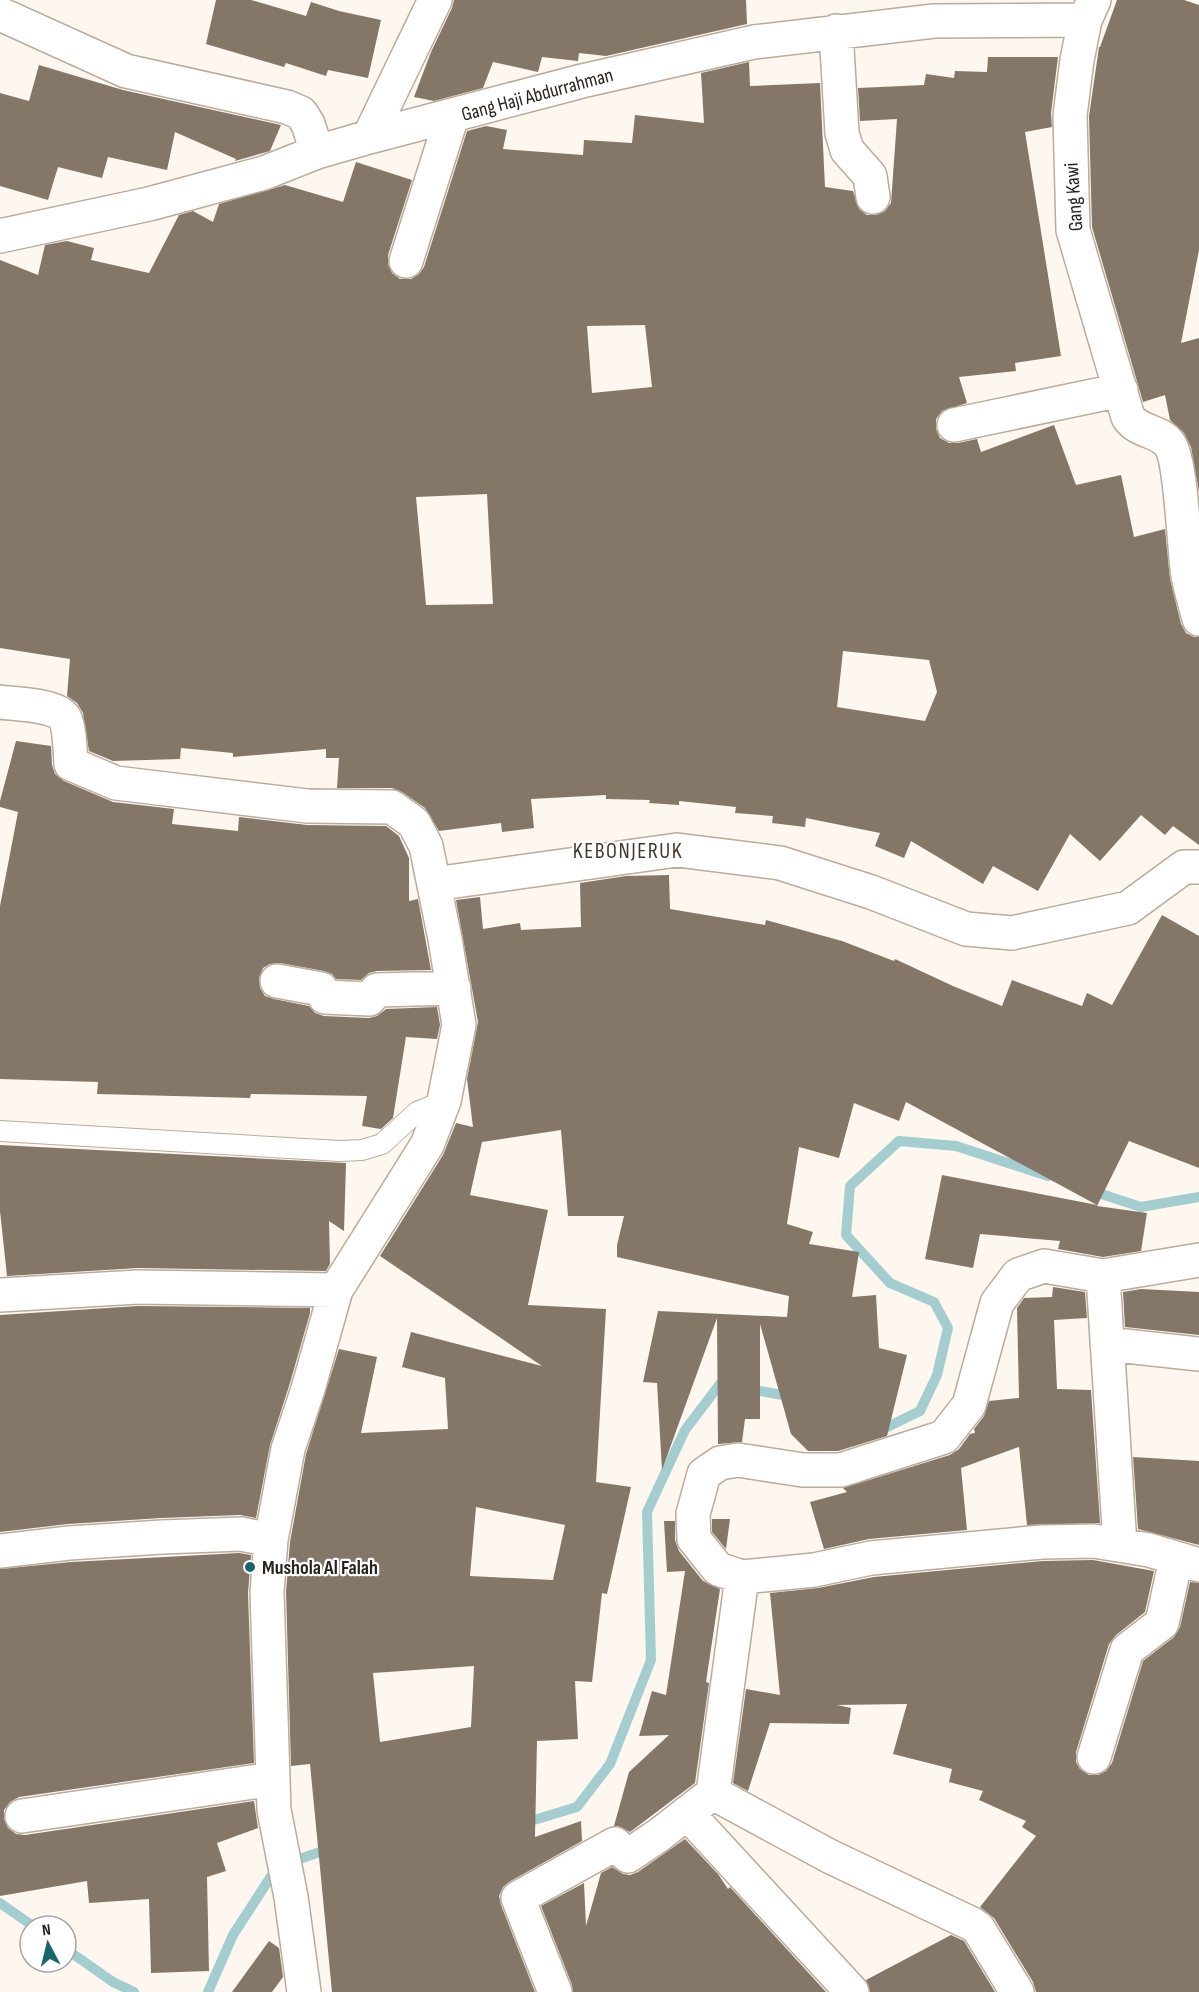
<svg xmlns="http://www.w3.org/2000/svg" width="1199" height="1992" font-family="'Sofia Sans Condensed',sans-serif">
  <style>
    .lines { fill: none; stroke-linecap: round; stroke-linejoin: round }
    .stream { stroke: #a4cdcf; stroke-width: 10 }
    .building { fill: #857768; fill-rule: evenodd }
    .lane-casing { stroke: #baab9b; stroke-width: 22 }
    .street-casing { stroke: #baab9b; stroke-width: 36 }
    .lane { stroke: #fff; stroke-width: 20 }
    .street { stroke: #fff; stroke-width: 33 }
    .poi-dot { fill: #18666b; stroke: #fff; stroke-width: 2 }
    .labels { text-anchor: middle; stroke-width: 4.5; stroke-linejoin: round; paint-order: stroke }
    .street-label { font-size: 20px; fill: #29231d; stroke: #fff }
    .poi-label { font-size: 20px; font-weight: bold; fill: #29231d; stroke: #fff; text-anchor: start }
    .quarter-label { font-size: 22px; letter-spacing: 1.5px; fill: #423629; stroke: #fff }
  </style>
  <rect width="100%" height="100%" fill="#fdf7f0"/>
  <g class="lines">
    <path class="stream" d="M 1089,1190 L 1141,1207 L 1199,1197
      M 748,1389 L 794,1397
      M 877,1432 L 920,1411 L 937,1375 L 948,1328 L 934,1302 L 890,1283 L 846,1235 L 850,1186 L 899,1141 L 956,1146 L 1048,1176
      M 524,1823 L 577,1807 L 610,1764 L 651,1660 L 647,1512 L 685,1430 L 720,1384 L 729,1386
      M 0,1903 L 33,1926
      M 66,1949 L 113,1982 L 134,1992
      M 208,1992 L 233,1935 L 277,1867 L 331,1848"/>
  </g>
  <path class="building" d="M 216,0 L 251,0 L 306,16 L 311,2 L 339,11 L 381,20 L 368,78 L 328,70 L 326,76 L 286,63 L 284,67 L 206,44 Z
    M 454,0 L 746,0 L 747,24 L 606,56 L 579,53 L 578,61 L 542,57 L 538,72 L 493,62 L 483,88 L 434,101 L 414,97 L 431,52 L 452,8 Z
    M 1117,0 L 1184,0 L 1199,5 L 1199,250 L 1181,343 L 1199,338 L 1199,492 L 1191,447 L 1184,433 L 1170,420 L 1165,395 L 1143,402 L 1092,227 L 1089,116 L 1099,47 L 1100,47 Z
    M 988,57 L 1058,57 L 1051,113 L 1052,127 L 1025,132 L 1061,356 L 1015,363 L 1016,371 L 959,377 L 967,403 L 942,411 L 936,419 L 936,429 L 940,438 L 949,443 L 958,443 L 977,439 L 981,452 L 1054,425 L 1076,485 L 1121,475 L 1134,537 L 1165,529 L 1170,579 L 1181,624 L 1186,633 L 1194,637 L 1199,637 L 1199,845 L 1173,826 L 1165,835 L 1141,815 L 1100,861 L 1070,834 L 1038,891 L 993,866 L 983,884 L 911,841 L 904,858 L 875,846 L 880,833 L 806,818 L 805,827 L 772,823 L 773,816 L 735,813 L 736,807 L 679,801 L 679,805 L 649,803 L 650,800 L 606,799 L 606,795 L 531,799 L 534,828 L 502,832 L 501,823 L 439,831 L 425,808 L 402,792 L 392,788 L 337,788 L 339,758 L 326,758 L 326,749 L 233,757 L 233,753 L 181,748 L 180,759 L 113,761 L 89,751 L 83,713 L 77,703 L 67,696 L 70,659 L 0,648 L 0,260 L 38,275 L 45,245 L 67,241 L 94,248 L 91,260 L 149,273 L 179,215 L 193,211 L 213,222 L 219,204 L 285,185 L 343,202 L 356,162 L 412,180 L 388,255 L 388,264 L 392,273 L 400,279 L 411,279 L 419,274 L 424,267 L 467,131 L 486,126 L 507,130 L 503,149 L 583,155 L 584,140 L 632,143 L 635,115 L 704,123 L 701,73 L 749,62 L 750,86 L 820,83 L 825,187 L 853,191 L 859,209 L 867,215 L 876,215 L 885,211 L 891,203 L 897,119 L 860,121 L 858,88 L 924,85 L 926,74 L 954,78 L 955,71 L 987,72 ZM 645,325 L 652,387 L 592,393 L 587,326 ZM 487,494 L 493,604 L 426,605 L 416,497 ZM 843,651 L 929,660 L 937,692 L 925,721 L 837,707 Z
    M 39,65 L 123,90 L 281,125 L 270,151 L 235,161 L 236,159 L 175,132 L 167,170 L 108,157 L 102,178 L 58,167 L 48,200 L 0,186 L 0,93 L 29,101 Z
    M 16,741 L 51,746 L 52,765 L 55,774 L 64,781 L 113,802 L 174,809 L 172,824 L 238,831 L 239,817 L 307,825 L 386,826 L 399,836 L 409,858 L 409,901 L 418,899 L 431,970 L 377,971 L 369,973 L 361,980 L 336,979 L 332,974 L 324,971 L 280,963 L 270,964 L 263,968 L 259,978 L 260,988 L 265,996 L 274,999 L 309,1006 L 315,1013 L 324,1016 L 369,1018 L 377,1016 L 386,1009 L 437,1007 L 440,1025 L 437,1039 L 406,1037 L 393,1118 L 381,1129 L 362,1126 L 367,1096 L 251,1094 L 250,1098 L 97,1094 L 98,1082 L 0,1079 L 0,906 L 18,812 L 0,807 L 0,801 Z
    M 669,875 L 670,909 L 765,925 L 766,920 L 842,941 L 894,961 L 895,959 L 953,986 L 1002,1006 L 1012,980 L 1082,1006 L 1087,993 L 1112,1005 L 1162,915 L 1199,936 L 1199,1168 L 1129,1141 L 1097,1206 L 1147,1213 L 1141,1251 L 1103,1257 L 1058,1249 L 1060,1241 L 980,1234 L 973,1268 L 925,1259 L 942,1175 L 1097,1205 L 906,1102 L 899,1121 L 854,1103 L 839,1158 L 799,1147 L 787,1224 L 813,1232 L 809,1244 L 859,1252 L 852,1297 L 876,1295 L 879,1348 L 907,1355 L 887,1436 L 838,1451 L 808,1451 L 791,1434 L 760,1324 L 760,1419 L 745,1419 L 742,1442 L 718,1444 L 717,1318 L 662,1470 L 657,1383 L 643,1382 L 658,1311 L 787,1317 L 789,1296 L 617,1257 L 617,1245 L 624,1216 L 568,1216 L 561,1130 L 482,1142 L 470,1195 L 548,1210 L 528,1305 L 606,1309 L 596,1482 L 631,1487 L 607,1594 L 602,1593 L 592,1682 L 575,1681 L 578,1739 L 537,1741 L 535,1837 L 581,1821 L 582,1841 L 509,1882 L 503,1887 L 499,1896 L 501,1905 L 535,1992 L 332,1992 L 310,1764 L 291,1766 L 286,1592 L 290,1542 L 306,1454 L 339,1349 L 377,1357 L 361,1433 L 448,1429 L 445,1378 L 402,1367 L 411,1332 L 542,1366 L 380,1256 L 443,1155 L 456,1123 L 473,1127 L 467,1079 L 478,1022 L 456,900 L 480,897 L 483,929 L 520,923 L 521,930 L 581,927 L 580,883 L 626,876 ZM 476,1507 L 565,1525 L 553,1580 L 470,1576 ZM 474,1666 L 471,1727 L 380,1742 L 373,1673 Z
    M 0,1145 L 346,1163 L 344,1231 L 329,1221 L 330,1264 L 326,1271 L 138,1268 L 7,1276 L 0,1211 Z
    M 1053,1287 L 1085,1292 L 1087,1318 L 1054,1320 L 1057,1389 L 1091,1390 L 1100,1523 L 1027,1525 L 1019,1447 L 961,1468 L 967,1530 L 869,1539 L 824,1549 L 810,1502 L 847,1492 L 843,1488 L 950,1455 L 959,1449 L 970,1434 L 975,1433 L 974,1429 L 984,1416 L 989,1401 L 1019,1398 L 1017,1308 L 1024,1298 L 1052,1297 Z
    M 1141,1289 L 1199,1292 L 1199,1335 L 1125,1327 L 1123,1292 Z
    M 138,1306 L 310,1308 L 310,1313 L 290,1383 L 270,1445 L 256,1518 L 240,1515 L 161,1518 L 68,1524 L 0,1532 L 0,1315 Z
    M 1133,1457 L 1199,1461 L 1199,1545 L 1138,1529 Z
    M 712,1519 L 730,1519 L 726,1549 L 712,1532 Z
    M 664,1521 L 675,1521 L 675,1540 L 679,1551 L 703,1581 L 720,1589 L 706,1682 L 709,1683 L 695,1783 L 630,1832 L 618,1826 L 614,1826 L 629,1772 L 669,1735 L 639,1736 L 652,1691 L 666,1695 L 685,1571 L 667,1572 Z
    M 239,1553 L 251,1555 L 248,1593 L 254,1763 L 19,1797 L 10,1802 L 4,1810 L 4,1819 L 8,1828 L 16,1834 L 25,1835 L 254,1801 L 258,1828 L 217,1843 L 226,1871 L 207,1877 L 209,1971 L 151,1973 L 149,1899 L 89,1903 L 87,1881 L 0,1896 L 0,1569 L 71,1562 Z
    M 1093,1560 L 1154,1571 L 1145,1612 L 1116,1635 L 1109,1644 L 1076,1752 L 1076,1762 L 1080,1769 L 1089,1775 L 1098,1775 L 1106,1771 L 1112,1763 L 1143,1661 L 1174,1637 L 1180,1627 L 1190,1582 L 1199,1583 L 1199,1992 L 1036,1992 L 1033,1982 L 994,1918 L 980,1907 L 1036,1836 L 1022,1827 L 1026,1821 L 979,1800 L 983,1791 L 949,1782 L 952,1769 L 893,1754 L 907,1704 L 837,1705 L 851,1708 L 849,1724 L 770,1723 L 748,1791 L 733,1783 L 746,1689 L 780,1695 L 770,1593 L 818,1588 L 874,1577 L 1043,1561 Z
    M 685,1839 L 718,1874 L 728,1889 L 730,1887 L 826,1992 L 573,1992 L 572,1985 L 541,1906 L 584,1883 L 586,1926 L 601,1873 L 612,1867 L 623,1874 L 630,1875 L 638,1872 Z
    M 951,1935 L 964,1941 L 995,1992 L 870,1992 L 866,1980 Z
    M 269,1941 L 279,1948 L 283,1977 L 272,1992 L 232,1992 Z"/>
  <g class="lines">
    <g class="lane-casing">
      <path id="lane" d="M 0,1131 L 340,1151 L 362,1150 L 382,1144 L 417,1112 L 444,1101"/>
    </g>
    <g class="street-casing">
      <path id="street" d="M 1094,0 L 1085,20 L 1077,60 L 1070,115 L 1073,230 L 1128,417 C 1140,434 1159,429 1170,445 C 1181,461 1184,545 1187,569 C 1189,586 1195,603 1199,619
        M 0,14 L 126,71 L 287,107 L 301,113 L 308,124 L 317,152
        M 836,31 L 842,133 L 847,150 L 870,176 L 873,197
        M 369,137 L 435,0
        M 0,236 L 149,204 L 264,173 L 317,152 L 369,137 L 582,81 L 754,42 L 934,21 L 1085,20
        M 406,261 L 452,116
        M 954,425 L 1121,390
        M 0,702 C 15,704 56,705 64,717 C 70,726 70,752 71,764 L 116,783 L 307,806 L 392,807 L 414,823 L 426,846 L 445,939 L 459,1025 L 444,1101 L 427,1145 L 336,1290 L 308,1389 L 288,1449 L 271,1540 L 267,1592 L 274,1810 L 291,1897 L 304,1992
        M 434,884 L 677,850 L 780,863 L 871,892 L 966,929 L 1012,933 L 1128,908 L 1184,867 L 1199,867
        M 277,981 L 321,989 L 325,997 L 369,999 L 377,990 L 454,988
        M 1199,1260 L 1103,1276 L 1044,1266 L 1018,1275 L 997,1303 L 969,1405 L 944,1437 L 841,1470 L 803,1470 L 738,1460 L 720,1463 L 704,1474 L 693,1514 L 694,1539 L 718,1569 L 742,1577 L 814,1570 L 871,1558 L 1042,1542 L 1094,1541 L 1149,1550 L 1199,1565
        M 1103,1276 L 1120,1545
        M 0,1295 L 138,1287 L 336,1290
        M 1107,1344 L 1199,1354
        M 0,1551 L 69,1543 L 162,1537 L 241,1534 L 271,1540
        M 1094,1757 L 1127,1650 L 1162,1623 L 1176,1559
        M 713,1793 L 829,1856 L 972,1924 L 978,1928 L 1017,1992
        M 687,1813 L 852,1992
        M 22,1816 L 273,1779
        M 555,1992 L 518,1898 L 615,1844 L 628,1856 L 659,1835 L 713,1793 L 742,1577"/>
    </g>
    <use href="#lane" class="lane"/>
    <use href="#street" class="street"/>
  </g>
  <circle class="poi-dot" cx="250" cy="1567" r="6"/>
  <g class="labels">
    <g class="street-label">
      <text transform="translate(537 94) rotate(-15)" y="7">Gang Haji Abdurrahman</text>
      <text transform="translate(1073 197) rotate(-94)" y="7">Gang Kawi</text>
    </g>
    <g class="poi-label">
      <text x="262" y="1574">Mushola Al Falah</text>
    </g>
    <g class="quarter-label">
      <text x="628" y="858">KEBONJERUK</text>
    </g>
  </g>
  <g transform="translate(48 1944) rotate(353)"><circle r="28" fill="#ffffff" stroke="#a9a7a5" stroke-width="1.5"/>
  <path d="M0-4.5L10 22L0 15L-10 22Z" fill="#18666b"/>
  <text y="-9" font-size="16" font-weight="bold" text-anchor="middle" fill="#29231d">N</text>
  </g>
</svg>
